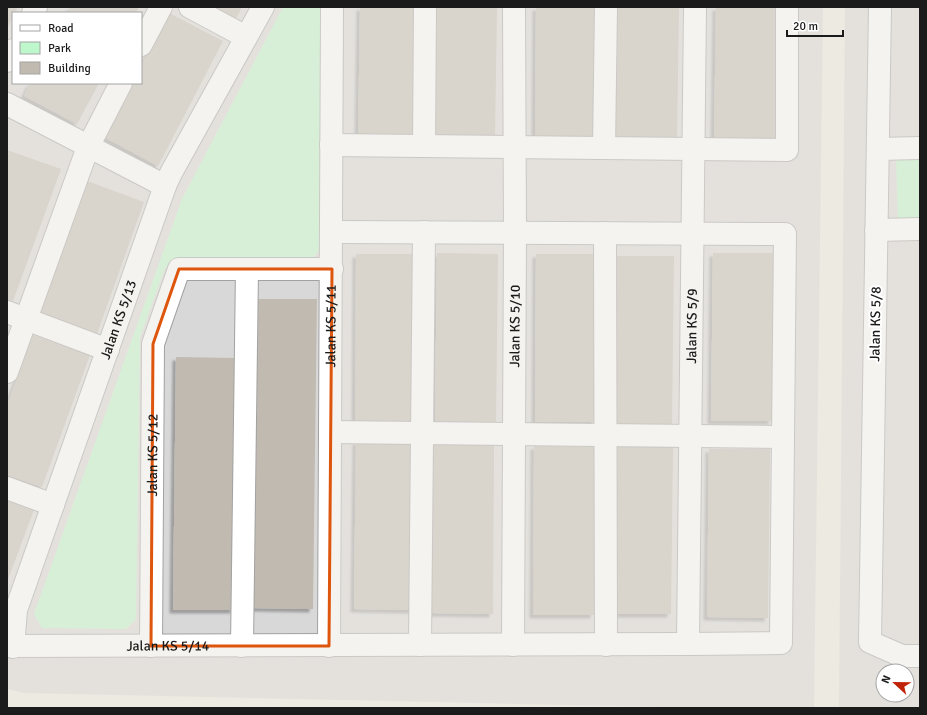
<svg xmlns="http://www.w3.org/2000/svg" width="927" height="715" font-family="Signika,sans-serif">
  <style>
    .residential { fill: #d9d8d8; fill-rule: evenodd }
    .park { fill: #bef7cb }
    .building { fill: #c1bab1; filter: url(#shadow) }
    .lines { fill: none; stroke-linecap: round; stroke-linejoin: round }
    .minor-casing { stroke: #a2a2a2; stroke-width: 24 }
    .minor { stroke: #fff; stroke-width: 22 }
    .marked { fill: none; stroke: #de560d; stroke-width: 3; stroke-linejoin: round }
    .labels { text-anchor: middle; stroke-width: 4; stroke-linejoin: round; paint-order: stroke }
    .street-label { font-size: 14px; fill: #1b1b1b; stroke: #fff }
  </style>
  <defs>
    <filter id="shadow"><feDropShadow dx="-3.5" dy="3.5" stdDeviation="1" flood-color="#0004"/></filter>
  </defs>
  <rect width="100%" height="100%" fill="#edeae1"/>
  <path class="residential" d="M 7,7 L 823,7 L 814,708 L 707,708 L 24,693 L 7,689 ZM 13,13 L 141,13 L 141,83 L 13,83 Z
    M 845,7 L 920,7 L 920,707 L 839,708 ZM 883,671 L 907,671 L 907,695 L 883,695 Z"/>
  <path class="park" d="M 283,7 L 321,7 L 320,250 L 308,263 L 174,261 L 165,268 L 140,337 L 136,619 L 126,629 L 42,628 L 34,614 L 182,199 Z
    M 920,157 L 920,220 L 898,221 L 896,158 Z"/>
  <path class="building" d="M 7,7 L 18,7 L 15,13 L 13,13 L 13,17 L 7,28 Z
    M 70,7 L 139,7 L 136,13 L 67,13 Z
    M 211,7 L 242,7 L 235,20 Z
    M 360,7 L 421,7 L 419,139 L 358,139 Z
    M 436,7 L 497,7 L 495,139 L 434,138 Z
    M 536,7 L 597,7 L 596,137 L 535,137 Z
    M 618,7 L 679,7 L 677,142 L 616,141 Z
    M 716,7 L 777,7 L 776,141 L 714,141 Z
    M 169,13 L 223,41 L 158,166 L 104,137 L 133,83 L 141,83 L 141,66 Z
    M 30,83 L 99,83 L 77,124 L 24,96 Z
    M 7,150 L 61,169 L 13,301 L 7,299 Z
    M 87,181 L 144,202 L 97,334 L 39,313 Z
    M 437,253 L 498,254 L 496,422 L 435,421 Z
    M 713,253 L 774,253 L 772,421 L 711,421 Z
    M 356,254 L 417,254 L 416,423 L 355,422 Z
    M 536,254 L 597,254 L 595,422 L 535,422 Z
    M 613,256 L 674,256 L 672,425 L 612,424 Z
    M 256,299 L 317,299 L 313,609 L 252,608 Z
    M 33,335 L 90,355 L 42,487 L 7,475 L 7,405 Z
    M 176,357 L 237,358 L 234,610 L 173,610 Z
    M 356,441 L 417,442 L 415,610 L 354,609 Z
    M 433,445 L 494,445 L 493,614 L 432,613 Z
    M 534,446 L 595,447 L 594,615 L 533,615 Z
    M 612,446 L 673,446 L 671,614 L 610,614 Z
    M 709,449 L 770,449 L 768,618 L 707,617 Z
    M 7,500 L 34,510 L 7,582 Z"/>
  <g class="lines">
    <g class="minor-casing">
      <g id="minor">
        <path d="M 190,7 L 246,37"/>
        <path d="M 880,7 L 870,642 L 902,656 L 920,656"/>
        <path d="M 33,13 L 36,7"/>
        <path d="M 141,45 L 161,7"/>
        <path d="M 7,61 L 13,50"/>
        <path d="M 7,104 L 165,186"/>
        <path d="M 331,145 L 787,150 L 787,7"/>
        <path d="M 424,146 L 425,7"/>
        <path d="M 604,148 L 606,7"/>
        <path d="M 878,149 L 920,148"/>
        <path d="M 876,230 L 920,229"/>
        <path d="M 605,233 L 606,645"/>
        <path d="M 7,312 L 108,350"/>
        <path d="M 7,372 L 88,147 L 121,83"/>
        <path d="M 330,432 L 783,437"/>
        <path d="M 7,488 L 53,505"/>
        <path id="s1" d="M 688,644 L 695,7"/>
        <path d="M 420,645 L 424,232"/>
        <path id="s2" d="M 513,645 L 515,233 L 514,7"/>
        <path id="s3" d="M 7,646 L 688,644 L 781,643 L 785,234 L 331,232"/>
        <path id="s4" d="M 151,646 L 153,344 L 179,269 L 332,269"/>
        <path d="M 242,646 L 247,269"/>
        <path id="s5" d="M 329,646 L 332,7"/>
        <path id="s6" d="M 13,647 L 16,610 L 165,186 L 171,173 L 263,7"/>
      </g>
    </g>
    <use href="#minor" class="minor"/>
  </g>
  <path d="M0 0H927V715H0ZM 179,269 L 332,269 L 329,646 L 151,646 L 153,344 Z" fill="#edeae1" fill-opacity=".55" fill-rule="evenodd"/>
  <path class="marked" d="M 179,269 L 332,269 L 329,646 L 151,646 L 153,344 Z"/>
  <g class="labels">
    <g class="street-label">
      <text dy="5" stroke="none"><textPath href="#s6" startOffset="345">Jalan KS 5/13</textPath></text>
      <text transform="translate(875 324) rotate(-89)" y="5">Jalan KS 5/8</text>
      <text dy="5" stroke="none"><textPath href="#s5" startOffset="320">Jalan KS 5/11</textPath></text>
      <text dy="5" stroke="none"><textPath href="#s2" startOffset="319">Jalan KS 5/10</textPath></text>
      <text dy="5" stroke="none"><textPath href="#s1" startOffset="318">Jalan KS 5/9</textPath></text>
      <text dy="5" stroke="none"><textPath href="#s4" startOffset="191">Jalan KS 5/12</textPath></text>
      <text dy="5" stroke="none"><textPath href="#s3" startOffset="161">Jalan KS 5/14</textPath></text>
    </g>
  </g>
  <rect width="927" height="715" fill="none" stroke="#1b1b1b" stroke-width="16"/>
  <rect x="12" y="12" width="130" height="72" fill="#ffffff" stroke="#a4a4a4"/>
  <rect x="20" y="25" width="20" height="6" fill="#ffffff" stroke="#a4a4a4"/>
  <text x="48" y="32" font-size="12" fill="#1b1b1b">Road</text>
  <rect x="20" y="42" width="20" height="12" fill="#bef7cb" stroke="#a4a4a4"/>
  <text x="48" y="52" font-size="12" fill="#1b1b1b">Park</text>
  <rect x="20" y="62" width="20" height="12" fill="#c1bab1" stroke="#a4a4a4"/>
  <text x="48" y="72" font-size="12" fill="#1b1b1b">Building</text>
  <g transform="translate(895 683) rotate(292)"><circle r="19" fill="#ffffff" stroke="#a4a4a4"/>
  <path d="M0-3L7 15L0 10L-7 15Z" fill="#bf2207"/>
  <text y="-6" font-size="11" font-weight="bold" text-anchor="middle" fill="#1b1b1b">N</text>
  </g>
  <path d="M787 30v6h56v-6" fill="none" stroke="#1b1b1b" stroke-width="2"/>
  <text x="793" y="30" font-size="12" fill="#1b1b1b" stroke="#ffffff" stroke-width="3" paint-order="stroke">20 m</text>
</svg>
